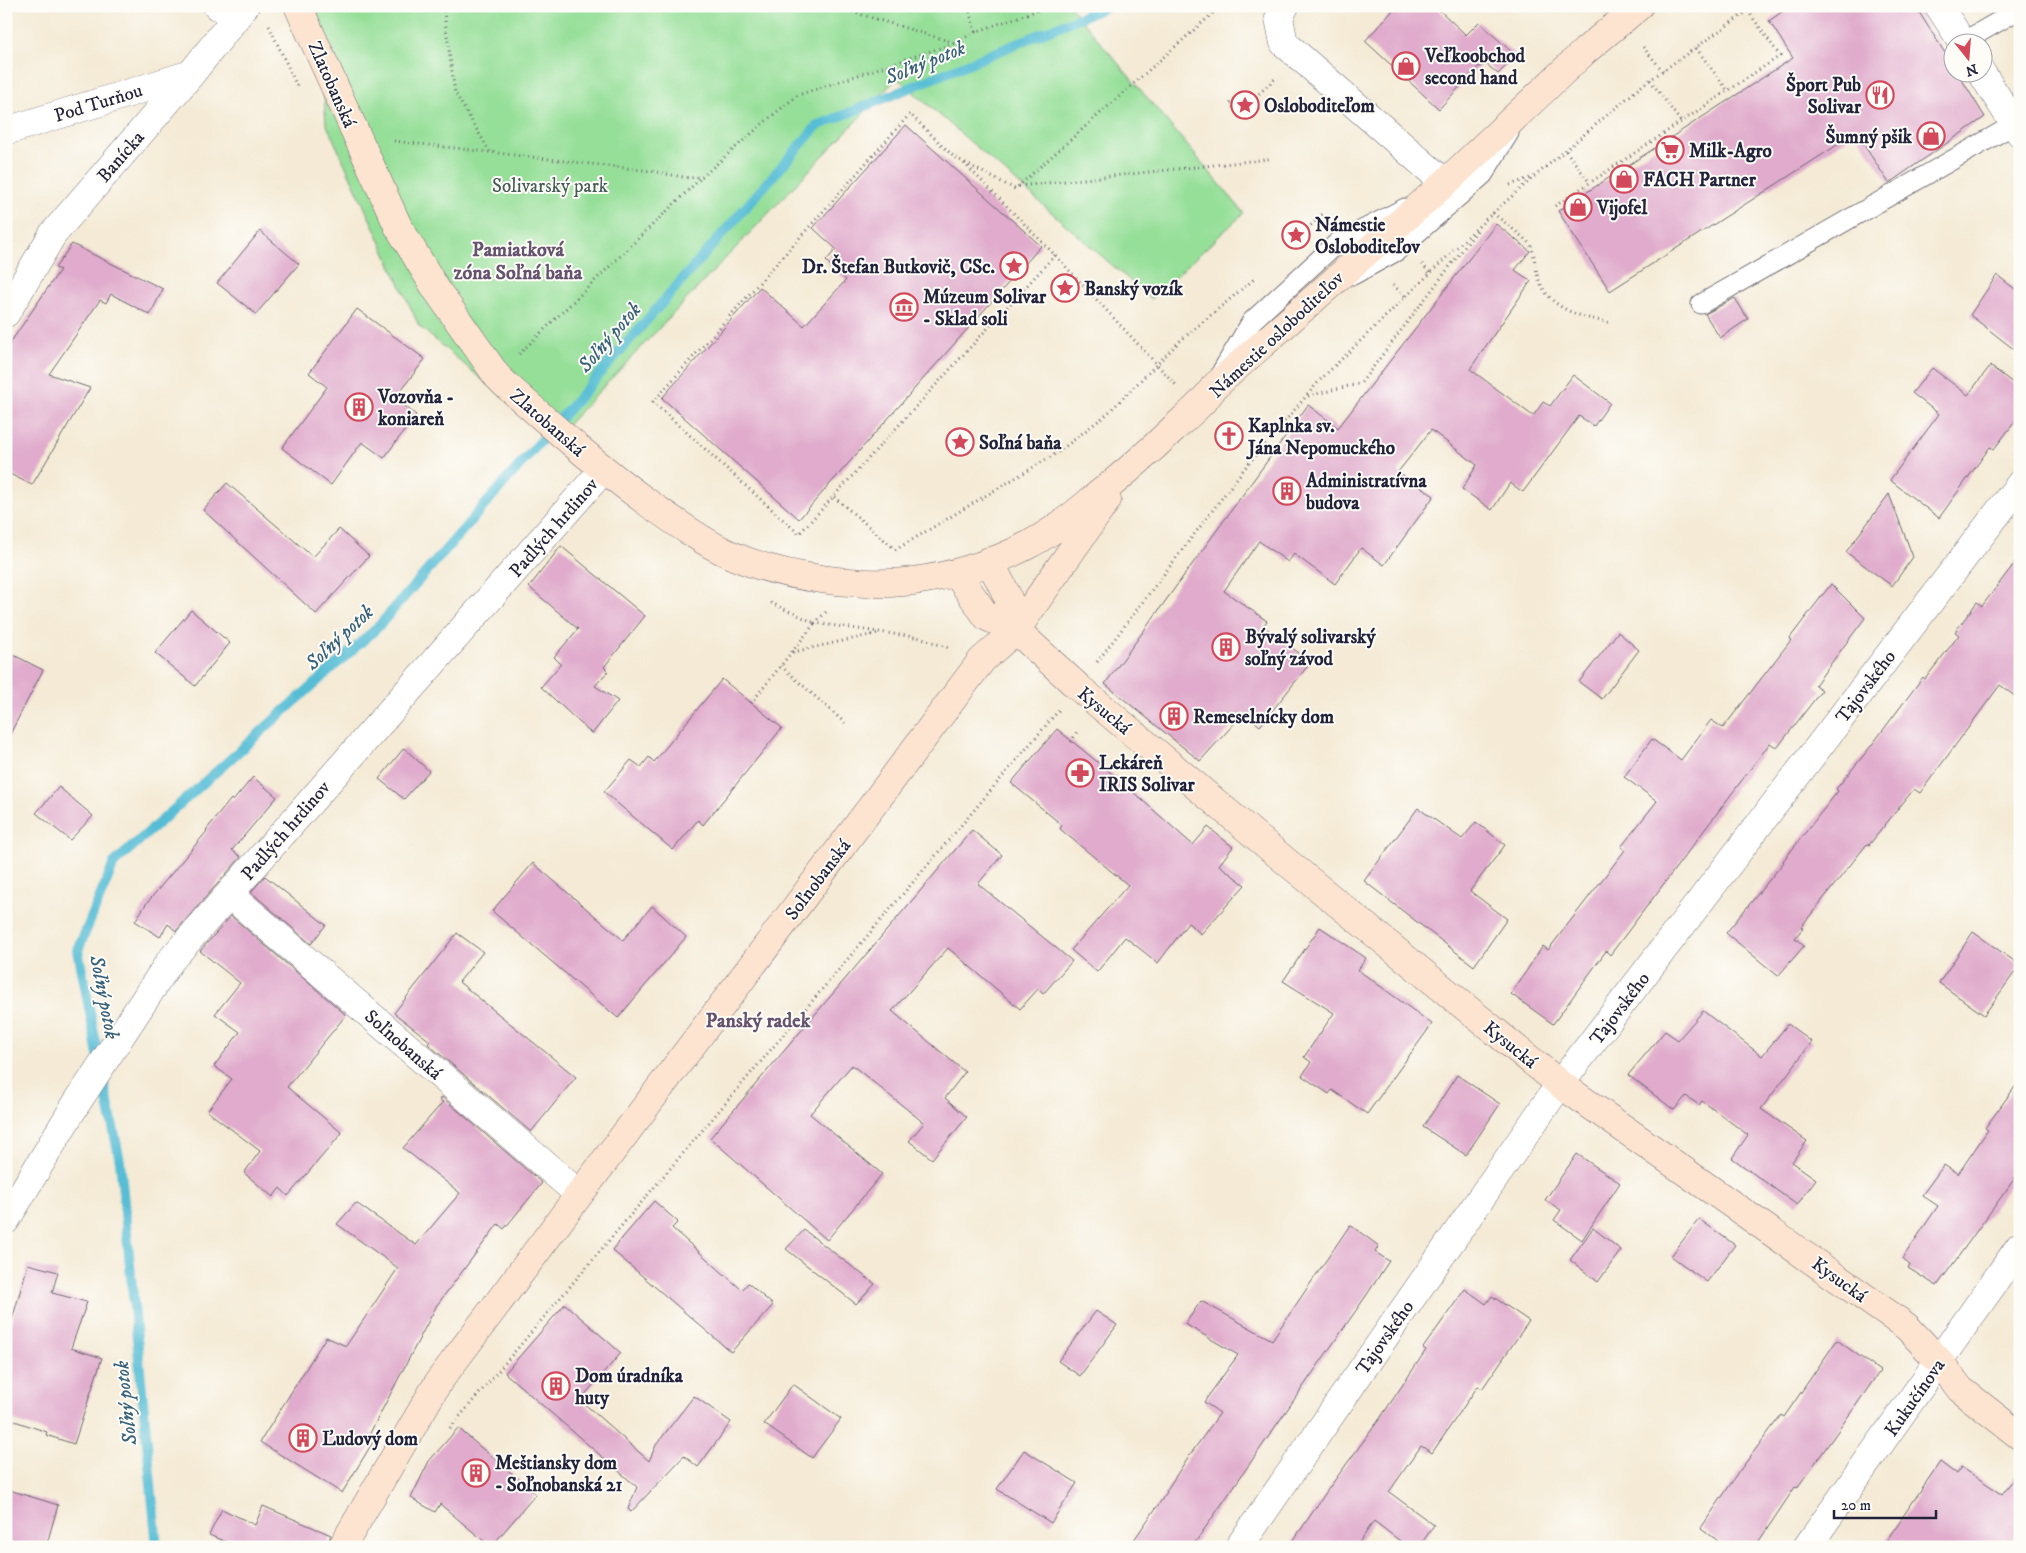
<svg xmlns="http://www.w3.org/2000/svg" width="2026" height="1553" font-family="'IM FELL DW Pica',serif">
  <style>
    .green { fill: #96df99; stroke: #5c806a }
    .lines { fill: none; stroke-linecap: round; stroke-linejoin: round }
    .stream { stroke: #57bdd5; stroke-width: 10 }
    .building { fill: #e0abcc }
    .lane-casing { stroke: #6c6871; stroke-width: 21 }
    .street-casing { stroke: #6c6871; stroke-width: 29 }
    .secondary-casing { stroke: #6c6871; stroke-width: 29 }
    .path { stroke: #6c6871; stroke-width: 3; stroke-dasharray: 1 4; stroke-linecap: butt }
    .lane { stroke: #fff; stroke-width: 19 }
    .street { stroke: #fff; stroke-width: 28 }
    .secondary { stroke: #fde4d0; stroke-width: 28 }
    .labels { text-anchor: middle; stroke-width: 4; stroke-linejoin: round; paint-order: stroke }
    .poi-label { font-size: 19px; font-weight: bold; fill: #22223b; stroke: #fdfcf7; text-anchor: start }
    .street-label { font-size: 19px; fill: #22223b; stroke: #fdfcf7 }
    .park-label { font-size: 19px; fill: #455b57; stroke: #fdfcf7 }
    .water-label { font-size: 20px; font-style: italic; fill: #376079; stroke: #fdfcf7 }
    .neighbourhood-label { font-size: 20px; font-weight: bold; fill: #64526e; stroke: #fdfcf7 }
  </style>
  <rect width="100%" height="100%" fill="#fdfcf7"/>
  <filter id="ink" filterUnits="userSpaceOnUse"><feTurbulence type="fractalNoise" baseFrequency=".02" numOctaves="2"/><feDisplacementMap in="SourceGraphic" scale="10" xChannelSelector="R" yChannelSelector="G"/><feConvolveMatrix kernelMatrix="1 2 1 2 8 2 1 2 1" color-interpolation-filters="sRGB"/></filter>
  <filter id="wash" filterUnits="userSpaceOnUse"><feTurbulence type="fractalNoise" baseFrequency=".0096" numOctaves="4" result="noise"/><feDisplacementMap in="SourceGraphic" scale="20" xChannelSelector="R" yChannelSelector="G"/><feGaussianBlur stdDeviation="1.12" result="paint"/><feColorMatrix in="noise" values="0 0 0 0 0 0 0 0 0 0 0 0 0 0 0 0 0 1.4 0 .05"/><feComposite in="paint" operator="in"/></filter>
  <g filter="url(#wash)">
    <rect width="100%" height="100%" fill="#f4ead5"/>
    <path class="green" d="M 317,6 L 1070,6 L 1244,213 L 1151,299 L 897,78 L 553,440 L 419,326 L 326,123 Z"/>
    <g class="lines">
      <path class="stream" d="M 99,1060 L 78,950 L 114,863 L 377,628 L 817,126 L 1108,6
        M 102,1074 L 120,1161 L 157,1547"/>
    </g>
    <g id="blocks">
      <path class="building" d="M 1397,6 L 1435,6 L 1466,35 L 1479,22 L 1516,56 L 1498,74 L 1485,63 L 1480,67 L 1479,66 L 1439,109 L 1365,41 Z
        M 1790,6 L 1915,6 L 1954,67 L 1954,72 L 1957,72 L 1985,117 L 1889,183 L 1856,133 L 1610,291 L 1558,211 L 1793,58 L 1769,21 Z
        M 906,125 L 1041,246 L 799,519 L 662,398 L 760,287 L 804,326 L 846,280 L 826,261 L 836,249 L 813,228 Z
        M 1496,224 L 1530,251 L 1515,270 L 1531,281 L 1470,369 L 1533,416 L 1543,402 L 1550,406 L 1573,375 L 1610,403 L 1594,426 L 1579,416 L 1523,492 L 1510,483 L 1492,510 L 1462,489 L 1477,465 L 1431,430 L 1398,472 L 1434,496 L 1384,565 L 1361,548 L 1335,584 L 1294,554 L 1288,562 L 1259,541 L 1224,591 L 1267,621 L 1263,626 L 1311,662 L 1260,726 L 1244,713 L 1200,761 L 1105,684 L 1308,405 L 1338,428 Z
        M 260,231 L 299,264 L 256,314 L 217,283 Z
        M 72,244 L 163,289 L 150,315 L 111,294 L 106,303 L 100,300 L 49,374 L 90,388 L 32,485 L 6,472 L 6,349 L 60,270 L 55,268 Z
        M 1997,275 L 2020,293 L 2020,354 L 1970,315 Z
        M 1735,298 L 1748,319 L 1720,338 L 1705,314 Z
        M 357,309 L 425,359 L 395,398 L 416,415 L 384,458 L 362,442 L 331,485 L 282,448 L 327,387 L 309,373 Z
        M 1990,366 L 2020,388 L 2020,415 L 1994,449 L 1990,447 L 1939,518 L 1890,480 L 1939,414 L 1912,393 L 1932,368 L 1968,395 Z
        M 227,483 L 313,557 L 339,529 L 369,556 L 316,614 L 203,510 Z
        M 1889,494 L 1913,557 L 1892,586 L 1846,552 Z
        M 561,546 L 645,616 L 604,667 L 608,671 L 595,686 L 618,701 L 592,734 L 541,687 L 561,664 L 554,657 L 578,629 L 529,587 Z
        M 2020,556 L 2020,700 L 2000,685 L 1920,793 L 1914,789 L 1869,845 L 1867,844 L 1801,927 L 1803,928 L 1795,938 L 1804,946 L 1778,976 L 1726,933 L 1784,862 L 1783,861 L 1838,791 L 1836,789 L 1868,750 L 1923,677 L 1925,679 L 1959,635 L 1955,632 L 1977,602 L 1982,606 Z
        M 1831,584 L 1865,618 L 1815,685 L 1822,690 L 1777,748 L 1770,743 L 1641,914 L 1610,955 L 1606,951 L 1553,1024 L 1511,994 L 1543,946 L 1548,950 L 1625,850 L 1621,847 L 1657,801 L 1624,777 L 1652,739 L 1681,760 L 1711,720 L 1723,728 L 1791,640 L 1789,639 Z
        M 191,610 L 230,643 L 195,686 L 155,653 Z
        M 1618,632 L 1639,650 L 1602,699 L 1579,682 Z
        M 6,651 L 43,670 L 6,742 Z
        M 722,679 L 782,728 L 703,825 L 698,820 L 673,850 L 604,792 L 631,760 L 641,767 L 649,757 L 654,762 Z
        M 1057,729 L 1116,777 L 1193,845 L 1208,827 L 1233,847 L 1219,865 L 1245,885 L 1201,934 L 1188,923 L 1158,963 L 1125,937 L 1097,972 L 1071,950 L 1128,885 L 1060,829 L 1062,825 L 1011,783 Z
        M 404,748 L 429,771 L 404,799 L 379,779 Z
        M 253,777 L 277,797 L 232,850 L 241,857 L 176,931 L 168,924 L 160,937 L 135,921 L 146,904 L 207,831 L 206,830 L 231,799 L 233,801 Z
        M 59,787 L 93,816 L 70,840 L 36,813 Z
        M 1418,808 L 1462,839 L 1476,822 L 1505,845 L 1470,891 L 1507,919 L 1474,966 L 1364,881 Z
        M 972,830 L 1002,855 L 978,884 L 1072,961 L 1043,994 L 1038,989 L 1020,1009 L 948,948 L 892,1011 L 965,1072 L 945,1098 L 967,1117 L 932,1159 L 909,1141 L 924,1123 L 852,1065 L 810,1114 L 882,1174 L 827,1240 L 710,1138 Z
        M 533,863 L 623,940 L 652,906 L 686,937 L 618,1018 L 492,911 Z
        M 265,876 L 326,925 L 311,944 L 251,892 Z
        M 231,916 L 346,1015 L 287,1087 L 342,1133 L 288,1196 L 280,1188 L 273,1197 L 244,1173 L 260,1151 L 207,1111 L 232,1079 L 214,1066 L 240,1032 L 215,1014 L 240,983 L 200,951 Z
        M 1320,927 L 1366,958 L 1358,970 L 1432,1024 L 1367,1114 L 1332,1090 L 1329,1094 L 1302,1076 L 1311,1062 L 1304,1057 L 1334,1013 L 1283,981 Z
        M 1973,932 L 2020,965 L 1984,1015 L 1939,983 Z
        M 457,933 L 483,952 L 459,982 L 576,1077 L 531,1132 L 428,1044 L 430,1041 L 394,1013 Z
        M 1703,1011 L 1762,1056 L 1788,1024 L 1812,1042 L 1761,1109 L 1807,1141 L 1792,1162 L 1816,1179 L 1797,1205 L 1732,1158 L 1748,1135 L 1702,1101 L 1699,1105 L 1686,1096 L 1674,1110 L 1628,1075 L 1665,1031 L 1678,1040 Z
        M 1457,1075 L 1500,1104 L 1466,1155 L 1423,1127 Z
        M 2020,1080 L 2020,1171 L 1937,1286 L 1908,1268 L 1910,1265 L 1902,1259 L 1938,1206 L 1922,1195 L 1944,1165 L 1958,1174 L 1988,1130 L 1985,1128 Z
        M 442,1097 L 542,1183 L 504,1229 L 498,1224 L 437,1305 L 370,1433 L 376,1437 L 342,1493 L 260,1442 L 326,1337 L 346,1346 L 398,1268 L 337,1224 L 356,1203 L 416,1245 L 460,1193 L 403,1148 L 443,1102 L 440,1100 Z
        M 1577,1154 L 1620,1183 L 1582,1240 L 1554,1220 L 1561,1210 L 1545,1200 Z
        M 654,1201 L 678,1222 L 672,1228 L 742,1290 L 748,1283 L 773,1305 L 731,1352 L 612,1250 Z
        M 1699,1219 L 1735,1245 L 1707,1282 L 1671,1256 Z
        M 1350,1225 L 1379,1246 L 1375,1252 L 1389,1261 L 1366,1296 L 1192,1547 L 1129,1547 L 1167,1492 L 1166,1491 L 1187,1459 L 1220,1413 L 1204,1402 L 1238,1355 L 1185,1324 L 1201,1301 L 1272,1340 Z
        M 1593,1228 L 1621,1250 L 1598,1282 L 1570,1260 Z
        M 804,1230 L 875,1284 L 856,1304 L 786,1249 Z
        M 28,1264 L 58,1272 L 52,1293 L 87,1302 L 71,1348 L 102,1358 L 74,1444 L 46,1435 L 47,1432 L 6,1418 L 6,1341 Z
        M 1465,1289 L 1486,1304 L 1492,1296 L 1529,1321 L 1482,1389 L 1478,1386 L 1432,1453 L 1421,1446 L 1389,1492 L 1434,1525 L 1419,1547 L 1408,1547 L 1374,1521 L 1356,1547 L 1289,1547 L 1329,1488 L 1381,1417 L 1426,1350 L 1423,1348 Z
        M 565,1304 L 621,1353 L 580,1400 L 649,1461 L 656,1445 L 694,1396 L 731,1422 L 698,1467 L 684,1456 L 631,1512 L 628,1509 L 637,1487 L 505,1373 Z
        M 1096,1311 L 1117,1325 L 1080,1376 L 1058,1361 Z
        M 1837,1340 L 1880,1371 L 1833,1438 L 1797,1488 L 1795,1487 L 1755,1547 L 1726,1547 L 1701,1528 L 1738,1473 L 1781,1415 L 1784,1417 Z
        M 793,1384 L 841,1419 L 812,1458 L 764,1424 Z
        M 458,1428 L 536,1494 L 491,1547 L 440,1504 L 435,1512 L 411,1498 L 429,1461 Z
        M 1024,1450 L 1077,1483 L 1051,1523 L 997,1489 Z
        M 1940,1462 L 1956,1474 L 1961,1467 L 2002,1494 L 2020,1471 L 2020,1547 L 1882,1547 Z
        M 6,1489 L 58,1505 L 46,1547 L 6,1547 Z
        M 263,1506 L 331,1535 L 326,1547 L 238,1547 L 209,1535 L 222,1509 L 255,1525 Z"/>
    </g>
  </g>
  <g filter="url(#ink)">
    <use href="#blocks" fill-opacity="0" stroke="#6c6871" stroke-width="1"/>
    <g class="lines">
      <g class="lane-casing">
        <path id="lane" d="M 1963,42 L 2020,9
          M 1353,275 L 1397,251 L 1483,175 L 1509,133
          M 1701,304 L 2015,124
          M 1222,371 L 1252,321 L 1337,243 L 1405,208"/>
      </g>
      <g class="street-casing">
        <path id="street" d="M 217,6 L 242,10
          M 1285,6 L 1279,18 L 1284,43 L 1445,183
          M 1939,6 L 1962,42
          M 1981,72 L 2020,133
          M 6,131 L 191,74
          M 6,313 L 53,234 L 191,74 L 245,6
          M 229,894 L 579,1194
          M 6,1220 L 76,1104 L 170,961 L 603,470
          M 1239,1547 L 1560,1084 L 2020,484
          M 1807,1547 L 2020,1246"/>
      </g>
      <g class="secondary-casing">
        <path id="secondary" d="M 298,6 L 398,226 L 436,289 L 497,376 L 505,384 C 553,427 598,467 651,505 C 674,521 703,542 729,554 C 782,578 868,590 926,579 C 961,573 998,561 1030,544 C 1053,532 1074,515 1094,498 C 1122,476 1148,453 1173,429 C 1187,416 1204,403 1214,387 L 1445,183 L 1585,51 L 1639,6
          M 989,561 C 1003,586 1012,601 1016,630
          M 956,573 L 987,617 L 1016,630 L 1078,687 L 1288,863 L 1560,1084 L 1907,1327 L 1939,1361 L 1960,1389 L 2020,1436
          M 342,1547 L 439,1381 L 982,660 L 1016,630 L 1107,500"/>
      </g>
      <path class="path" d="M 443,6 L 455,93 L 490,152
        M 833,6 L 955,43 L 975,32 L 968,6
        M 269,26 L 298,88
        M 975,32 L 1050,6
        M 1643,47 L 1663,71
        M 1696,48 L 1728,91
        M 1650,80 L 1681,122
        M 1250,102 L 1258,109 L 1246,120 L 1230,104 L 1241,93 L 1250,102 L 1277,77
        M 394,141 L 651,171 L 688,178 L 702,177 L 768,119 L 798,95 L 955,43
        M 1566,151 L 1590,183
        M 965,163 L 1015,189 L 1221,6
        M 1510,185 L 1532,177
        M 1019,186 L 1269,159
        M 1555,206 L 1780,56 L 1748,11
        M 1493,213 C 1501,220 1527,239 1531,246 C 1535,256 1535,269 1539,280 C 1551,311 1582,317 1611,323
        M 1289,246 L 1325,212
        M 1055,255 L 799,534 L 653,402 L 910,114 L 955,158 L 962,161 L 1055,255 L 1176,385
        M 1422,264 L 1430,273
        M 1393,285 L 1406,297
        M 519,354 L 702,177
        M 1308,396 L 1361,383 L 1479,228
        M 834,497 L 895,549
        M 895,550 L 1057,453 L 1107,414 L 1180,341 L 1254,279
        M 826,612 L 815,623 L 922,638 L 951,649
        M 793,652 L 879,633
        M 1097,662 L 1244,469 L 1320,380 L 1485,220 L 1535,176 L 1644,84 L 1755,6
        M 781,666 L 845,723
        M 751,703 L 815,623 L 771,603
        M 1071,742 L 1078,730
        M 450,1428 L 1059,710"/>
      <use href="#lane" class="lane"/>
      <use href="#street" class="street"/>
      <use href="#secondary" class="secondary"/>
    </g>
  </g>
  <defs>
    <g id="shop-ring" transform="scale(1.4375)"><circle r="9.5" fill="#fdfcf7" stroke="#d1495b" stroke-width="1.5"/><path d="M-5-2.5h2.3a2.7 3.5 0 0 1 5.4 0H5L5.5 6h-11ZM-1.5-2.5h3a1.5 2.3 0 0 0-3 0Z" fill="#d1495b"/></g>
    <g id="restaurant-ring" transform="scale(1.4375)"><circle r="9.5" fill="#fdfcf7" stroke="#d1495b" stroke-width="1.5"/><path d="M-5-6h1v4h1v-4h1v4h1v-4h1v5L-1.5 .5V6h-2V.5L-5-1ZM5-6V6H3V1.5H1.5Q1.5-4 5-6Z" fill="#d1495b"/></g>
    <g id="sight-ring" transform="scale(1.4375)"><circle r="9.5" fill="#fdfcf7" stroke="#d1495b" stroke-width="1.5"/><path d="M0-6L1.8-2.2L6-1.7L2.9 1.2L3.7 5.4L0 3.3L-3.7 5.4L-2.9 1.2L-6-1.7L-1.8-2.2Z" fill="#d1495b"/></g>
    <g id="supermarket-ring" transform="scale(1.4375)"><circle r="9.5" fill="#fdfcf7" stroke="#d1495b" stroke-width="1.5"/><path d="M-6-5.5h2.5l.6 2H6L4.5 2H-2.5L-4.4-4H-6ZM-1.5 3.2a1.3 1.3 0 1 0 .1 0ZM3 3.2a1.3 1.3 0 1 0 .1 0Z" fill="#d1495b"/></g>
    <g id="museum-ring" transform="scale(1.4375)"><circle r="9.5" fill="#fdfcf7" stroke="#d1495b" stroke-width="1.5"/><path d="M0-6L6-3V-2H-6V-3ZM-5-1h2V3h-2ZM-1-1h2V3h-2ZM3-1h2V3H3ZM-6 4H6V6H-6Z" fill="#d1495b"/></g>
    <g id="building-ring" transform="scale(1.4375)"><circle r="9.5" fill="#fdfcf7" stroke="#d1495b" stroke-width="1.5"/><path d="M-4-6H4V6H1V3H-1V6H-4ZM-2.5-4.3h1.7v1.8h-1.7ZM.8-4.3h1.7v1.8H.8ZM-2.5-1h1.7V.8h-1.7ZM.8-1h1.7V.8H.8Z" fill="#d1495b"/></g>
    <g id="church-ring" transform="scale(1.4375)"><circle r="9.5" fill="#fdfcf7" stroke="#d1495b" stroke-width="1.5"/><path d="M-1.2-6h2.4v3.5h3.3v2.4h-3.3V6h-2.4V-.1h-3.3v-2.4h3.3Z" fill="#d1495b"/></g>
    <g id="pharmacy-ring" transform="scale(1.4375)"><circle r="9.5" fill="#fdfcf7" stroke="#d1495b" stroke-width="1.5"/><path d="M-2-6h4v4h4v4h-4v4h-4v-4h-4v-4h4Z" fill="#d1495b"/></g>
  </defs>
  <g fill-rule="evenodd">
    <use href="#shop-ring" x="1406" y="66"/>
    <use href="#restaurant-ring" x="1880" y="95"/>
    <use href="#sight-ring" x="1245" y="105"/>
    <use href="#shop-ring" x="1931" y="136"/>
    <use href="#supermarket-ring" x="1670" y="150"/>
    <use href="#shop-ring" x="1624" y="179"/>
    <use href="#shop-ring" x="1578" y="207"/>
    <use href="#sight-ring" x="1296" y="235"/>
    <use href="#sight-ring" x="1014" y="266"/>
    <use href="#sight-ring" x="1065" y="288"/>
    <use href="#museum-ring" x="904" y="307"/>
    <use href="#building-ring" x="359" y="407"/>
    <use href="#church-ring" x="1229" y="436"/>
    <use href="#sight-ring" x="960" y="442"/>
    <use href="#building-ring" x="1287" y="491"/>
    <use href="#building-ring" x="1226" y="647"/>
    <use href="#building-ring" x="1174" y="716"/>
    <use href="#pharmacy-ring" x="1080" y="773"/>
    <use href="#building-ring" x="556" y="1386"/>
    <use href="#building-ring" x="303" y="1438"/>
    <use href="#building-ring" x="476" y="1473"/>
  </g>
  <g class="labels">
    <g class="poi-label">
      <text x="1425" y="62">Veľkoobchod<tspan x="1425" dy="22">second hand</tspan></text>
      <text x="1861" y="91" text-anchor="end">Šport Pub<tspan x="1861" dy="22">Solivar</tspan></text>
      <text x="1264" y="112">Osloboditeľom</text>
      <text x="1912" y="143" text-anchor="end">Šumný pšik</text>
      <text x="1689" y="157">Milk-Agro</text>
      <text x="1643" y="186">FACH Partner</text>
      <text x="1597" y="214">Vijofel</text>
      <text x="1315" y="231">Námestie<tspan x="1315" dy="22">Osloboditeľov</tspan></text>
      <text x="995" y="273" text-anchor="end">Dr. Štefan Butkovič, CSc.</text>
      <text x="1084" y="295">Banský vozík</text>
      <text x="923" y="303">Múzeum Solivar<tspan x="923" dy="22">- Sklad soli</tspan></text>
      <text x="378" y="403">Vozovňa -<tspan x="378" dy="22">koniareň</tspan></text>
      <text x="1248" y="432">Kaplnka sv.<tspan x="1248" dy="22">Jána Nepomuckého</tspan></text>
      <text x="979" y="449">Soľná baňa</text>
      <text x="1306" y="487">Administratívna<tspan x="1306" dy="22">budova</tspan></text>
      <text x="1245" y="643">Bývalý solivarský<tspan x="1245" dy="22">soľný závod</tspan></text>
      <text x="1193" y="723">Remeselnícky dom</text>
      <text x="1099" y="769">Lekáreň<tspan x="1099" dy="22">IRIS Solivar</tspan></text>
      <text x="575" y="1382">Dom úradníka<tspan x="575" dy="22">huty</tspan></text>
      <text x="322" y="1445">Ľudový dom</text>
      <text x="495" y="1469">Meštiansky dom<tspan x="495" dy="22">- Soľnobanská 21</tspan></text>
    </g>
    <g class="street-label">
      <text transform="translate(333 84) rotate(66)" y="7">Zlatobanská</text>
      <text transform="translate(98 102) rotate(-17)" y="7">Pod Turňou</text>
      <text transform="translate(120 156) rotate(-49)" y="7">Banícka</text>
      <text transform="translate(1276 334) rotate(-43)" y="7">Námestie osloboditeľov</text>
      <text transform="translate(548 422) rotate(41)" y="7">Zlatobanská</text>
      <text transform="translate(553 527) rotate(-49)" y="7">Padlých hrdinov</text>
      <text transform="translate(1865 686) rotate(-53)" y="7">Tajovského</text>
      <text transform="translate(1105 710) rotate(40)" y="7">Kysucká</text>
      <text transform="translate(285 830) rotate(-49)" y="7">Padlých hrdinov</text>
      <text transform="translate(817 879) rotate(-53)" y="7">Soľnobanská</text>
      <text transform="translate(1619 1008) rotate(-53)" y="7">Tajovského</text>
      <text transform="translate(404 1044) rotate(41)" y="7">Soľnobanská</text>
      <text transform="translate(1511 1044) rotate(39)" y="7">Kysucká</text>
      <text transform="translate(1840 1279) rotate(36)" y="7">Kysucká</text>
      <text transform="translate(1384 1337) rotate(-55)" y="7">Tajovského</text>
      <text transform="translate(1914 1397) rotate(-55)" y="7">Kukučínova</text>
    </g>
    <g class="park-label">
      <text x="550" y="192">Solivarský park</text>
    </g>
    <g class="water-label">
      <text transform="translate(925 62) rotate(-22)" y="7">Soľný potok</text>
      <text transform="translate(609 337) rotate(-49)" y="7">Soľný potok</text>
      <text transform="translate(339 637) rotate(-43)" y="7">Soľný potok</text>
      <text transform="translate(105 997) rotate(79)" y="7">Soľný potok</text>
      <text transform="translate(125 1403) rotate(-96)" y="7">Soľný potok</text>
    </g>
    <g class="neighbourhood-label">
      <text x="518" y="256">Pamiatková<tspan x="518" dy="23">zóna Soľná baňa</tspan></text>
      <text x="758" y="1027">Panský radek</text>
    </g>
  </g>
  <rect width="2026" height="1553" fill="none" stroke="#fdfcf7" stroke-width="25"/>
  <g transform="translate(1968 58) rotate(163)"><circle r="24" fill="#fdfcf7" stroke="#a5a5ac"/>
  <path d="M0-4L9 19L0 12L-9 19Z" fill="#d1495b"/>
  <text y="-8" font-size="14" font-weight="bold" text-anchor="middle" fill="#22223b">N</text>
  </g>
  <path d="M1834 1510v8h102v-8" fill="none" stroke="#22223b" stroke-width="2.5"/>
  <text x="1841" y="1510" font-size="15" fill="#22223b" stroke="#fdfcf7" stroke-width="4" paint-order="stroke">20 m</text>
</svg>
